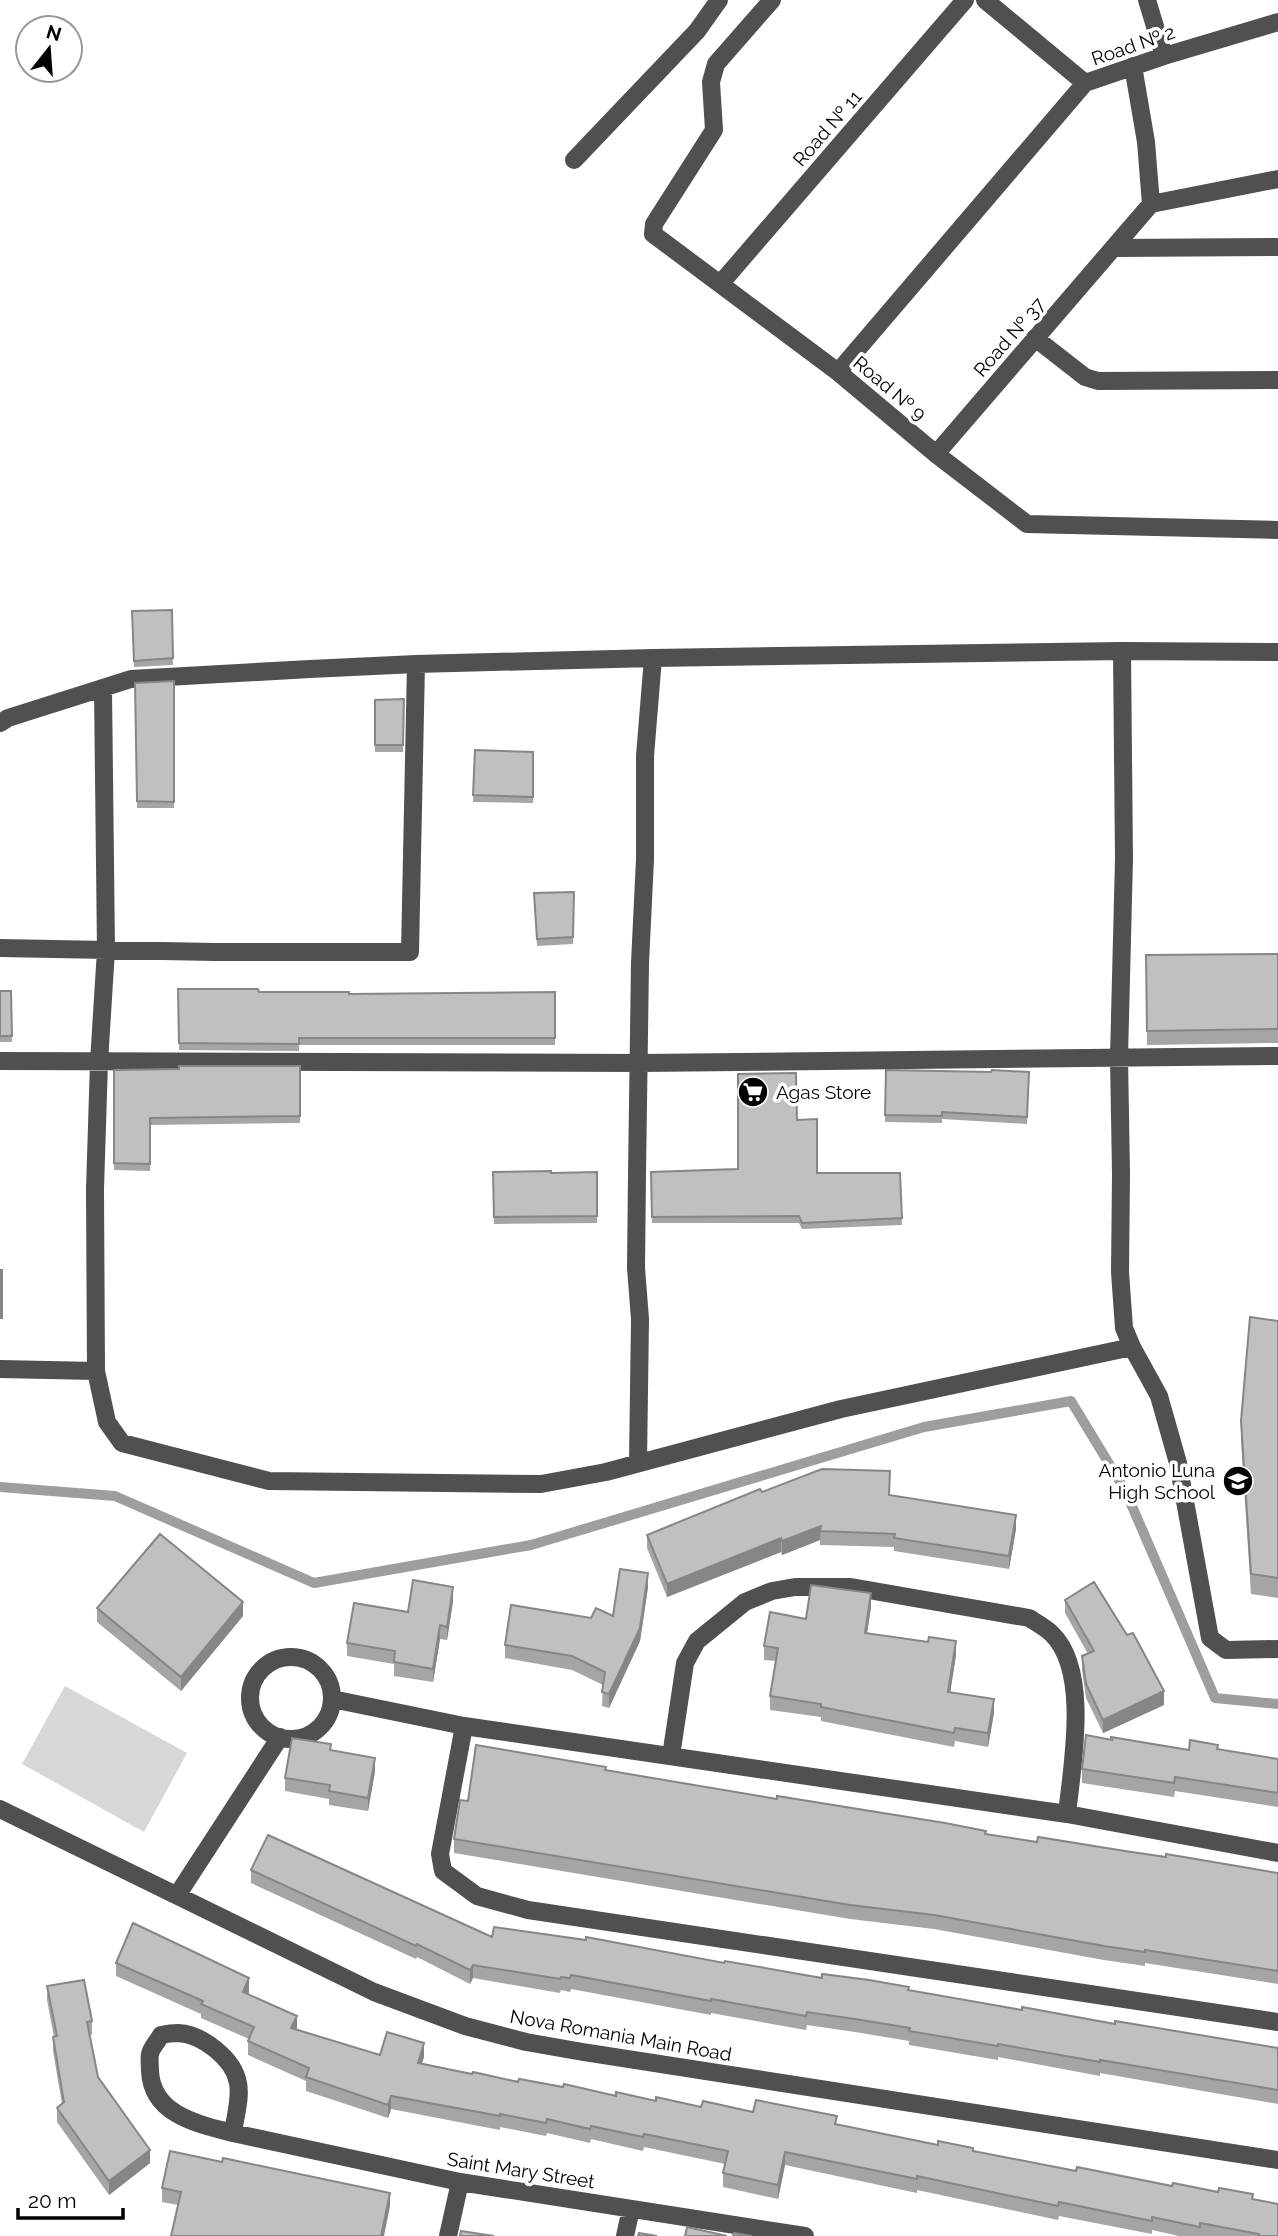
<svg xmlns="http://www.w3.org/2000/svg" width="1278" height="2236" font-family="Raleway,sans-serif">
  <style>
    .green { fill: #d7d7d7 }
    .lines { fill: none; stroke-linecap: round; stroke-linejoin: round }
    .stream { stroke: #9e9e9e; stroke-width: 10 }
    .minor { stroke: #505050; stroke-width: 18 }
    .wall { fill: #a5a5a5 }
    .shaded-wall { fill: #868686 }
    .building { fill: #c0c0c0; stroke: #868686; stroke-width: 2 }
    .labels { text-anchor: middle; stroke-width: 7; stroke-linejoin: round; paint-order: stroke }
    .street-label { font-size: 19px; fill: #000; stroke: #fff }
    .poi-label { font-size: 19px; fill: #000; stroke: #fff; text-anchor: start }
  </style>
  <rect width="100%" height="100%" fill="#fff"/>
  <path class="green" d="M 65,1686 L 187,1753 L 144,1832 L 22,1764 Z"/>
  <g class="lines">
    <path class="stream" d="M 0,1487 L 115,1496 L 314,1583 L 531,1545 L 924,1427 L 1071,1401 L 1125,1490 L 1215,1698 L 1278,1704"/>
    <path class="minor" d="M 772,0 L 716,64 L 711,82 L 714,130 L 654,224 L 653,234 L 838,372 L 936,454 L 1027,524 L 1278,530
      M 985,0 L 1085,83
      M 1147,0 L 1164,56
      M 1085,83 L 1164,56 L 1278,22
      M 574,160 L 697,31 L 719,0
      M 1151,204 L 1278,179
      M 1114,248 L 1278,247
      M 721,283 L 965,0
      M 1035,338 L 1085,377 L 1098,381 L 1278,380
      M 838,372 L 1085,83
      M 936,454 L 1151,204 L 1146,142 L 1133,66
      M 1122,651 L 1124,859 L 1119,1057 L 1121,1174 L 1120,1272 L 1124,1328 L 1132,1347
      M 103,689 L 106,950 L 99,1062 L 95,1189 L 96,1371 L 107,1422 L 122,1443 L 269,1481 L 541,1484 L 606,1472 L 841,1409 L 1132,1347 L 1159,1396 L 1178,1463 L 1210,1638 L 1226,1650 L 1278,1649
      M 0,723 L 8,718 L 131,679 L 310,669 L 416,664 L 653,658 L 1122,651 L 1278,652
      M 0,948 L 215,952 L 410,952 L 416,664
      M 0,1061 L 640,1063 L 1278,1056
      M 0,1369 L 96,1371
      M 638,1462 L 640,1319 L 636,1268 L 637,1174 L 640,963 L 645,859 L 645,756 L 653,658
      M250 1698a41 41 0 1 1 82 0a41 41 0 1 1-82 0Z
      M 332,1699 L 464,1726
      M 671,1756 L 685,1663 L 697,1641 L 745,1602 L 772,1591 L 795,1587 L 851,1587 L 1029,1618 C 1037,1623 1046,1628 1052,1634 C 1090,1671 1072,1766 1067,1814
      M 0,1809 L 374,1992 L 465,2026 L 526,2042 L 583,2052 L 1278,2160
      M 1278,1853 L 1067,1814 L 464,1726 L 440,1854 L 443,1871 L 477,1896 L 528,1910 L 1278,2022
      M 178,1894 L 280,1737
      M 233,2133 C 235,2117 241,2098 238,2083 C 234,2059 202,2034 178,2033 C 172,2033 166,2034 161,2035 C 158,2041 151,2048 150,2054 C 149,2059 150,2066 150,2071 C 152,2115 198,2124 233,2133 L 460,2182 L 805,2236
      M 448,2236 L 460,2182
      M 625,2236 L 631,2209"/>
  </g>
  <path class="wall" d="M 172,610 L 173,665 L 134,667 L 132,611 Z
    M 174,681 L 174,808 L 137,808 L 135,683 Z
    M 404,699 L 403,752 L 375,752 L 375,700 Z
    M 475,750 L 533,752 L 533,803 L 473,802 Z
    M 574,892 L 573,944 L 537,946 L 534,900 Z
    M 1278,954 L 1278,1043 L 1147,1045 L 1146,955 Z
    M 178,989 L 349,994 L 555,992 L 555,1045 L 299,1045 L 299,1051 L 179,1050 Z
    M 0,991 L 11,991 L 12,1042 L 0,1042 Z
    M 300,1066 L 300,1123 L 150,1125 L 150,1171 L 114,1170 L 114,1070 Z
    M 886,1070 L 1029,1072 L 1027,1124 L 942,1119 L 942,1123 L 885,1122 Z
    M 797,1120 L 817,1173 L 900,1173 L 902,1225 L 802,1229 L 799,1223 L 652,1223 L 651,1172 L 738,1169 Z
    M 493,1172 L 597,1172 L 597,1223 L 494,1224 Z
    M 1278,1321 L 1278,1598 L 1251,1594 L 1241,1441 L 1241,1421 Z
    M 762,1492 L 890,1495 L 1016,1529 L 1009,1569 L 894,1551 L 894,1547 L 820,1545 L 820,1540 L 782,1555 L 781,1552 L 667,1597 L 647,1548 L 647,1535 Z
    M 648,1587 L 640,1641 L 609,1708 L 602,1706 L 603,1685 L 572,1670 L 505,1658 L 505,1645 L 591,1618 L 613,1616 Z
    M 1065,1600 L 1127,1635 L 1164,1705 L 1103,1733 L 1086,1698 L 1082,1670 L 1082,1656 L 1088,1654 L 1065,1613 Z
    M 453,1601 L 447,1640 L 440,1639 L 433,1682 L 394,1676 L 394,1664 L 347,1656 L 347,1643 L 408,1612 Z
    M 871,1607 L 867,1633 L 956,1655 L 950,1693 L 994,1713 L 988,1747 L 955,1741 L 954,1747 L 821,1721 L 821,1717 L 770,1710 L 770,1696 L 776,1661 L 764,1660 L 764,1646 L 806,1619 Z
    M 97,1608 L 243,1616 L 181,1691 L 97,1622 Z
    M 1111,1737 L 1189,1750 L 1218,1749 L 1278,1759 L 1278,1807 L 1175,1791 L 1174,1797 L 1082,1783 L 1082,1769 L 1111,1739 Z
    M 331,1750 L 375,1771 L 368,1811 L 329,1805 L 329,1799 L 285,1791 L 285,1778 Z
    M 606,1770 L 1037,1842 L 1125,1851 L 1278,1873 L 1278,1984 L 1145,1963 L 1145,1966 L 1104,1960 L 934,1929 L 850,1919 L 454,1853 L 454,1839 L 468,1801 Z
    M 251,1870 L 492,1937 L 724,1963 L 909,1990 L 1022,2010 L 1115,2024 L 1278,2048 L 1278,2104 L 1100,2073 L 1100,2076 L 998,2057 L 998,2060 L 909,2045 L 909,2041 L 855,2032 L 807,2025 L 806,2030 L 711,2013 L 711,2015 L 571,1989 L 570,1992 L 561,1990 L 560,1993 L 473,1978 L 470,1984 L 417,1957 L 416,1959 L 251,1883 Z
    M 116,1963 L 249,1992 L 248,1995 L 297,2029 L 380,2055 L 424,2057 L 422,2063 L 472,2074 L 656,2101 L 701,2107 L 753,2112 L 837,2124 L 938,2145 L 1076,2171 L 1253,2199 L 1278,2236 L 1179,2236 L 1152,2230 L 1152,2234 L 1059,2216 L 1058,2220 L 917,2190 L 917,2193 L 785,2165 L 778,2199 L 723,2187 L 723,2173 L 725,2164 L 644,2147 L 643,2151 L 591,2139 L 590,2143 L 547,2133 L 546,2136 L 500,2127 L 500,2130 L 391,2109 L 388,2118 L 306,2091 L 306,2081 L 248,2055 L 248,2041 L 249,2039 L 201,2018 L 201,2014 L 116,1976 Z
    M 47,1986 L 92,2021 L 92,2035 L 90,2035 L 98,2077 L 150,2163 L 109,2195 L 57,2122 L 57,2108 L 62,2104 L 53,2051 L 53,2037 L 54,2037 L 47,2000 Z
    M 162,2188 L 390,2206 L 178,2205 L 162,2202 Z"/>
  <path class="shaded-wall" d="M 1016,1515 L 1016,1529 L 1009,1569 L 1009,1556 Z
    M 821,1526 L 820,1540 L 782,1555 L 782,1541 Z
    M 781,1538 L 781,1552 L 667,1597 L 667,1584 Z
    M 648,1573 L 648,1587 L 640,1641 L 609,1708 L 609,1694 Z
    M 453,1587 L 453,1601 L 447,1640 L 447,1627 Z
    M 871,1593 L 871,1607 L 865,1646 L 865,1633 Z
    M 243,1602 L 243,1616 L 181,1691 L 181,1677 Z
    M 440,1625 L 440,1639 L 433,1682 L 433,1669 Z
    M 956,1641 L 956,1655 L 948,1706 L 948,1692 Z
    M 1164,1691 L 1164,1705 L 1103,1733 L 1103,1720 Z
    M 994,1699 L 994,1713 L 988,1747 L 988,1733 Z
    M 375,1758 L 375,1771 L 368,1811 L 368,1798 Z
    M 473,1965 L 473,1978 L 470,1984 L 470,1970 Z
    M 249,1978 L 249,1992 L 243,2006 L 243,1992 Z
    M 297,2016 L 297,2030 L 291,2028 Z
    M 424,2043 L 424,2057 L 418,2076 L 418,2063 Z
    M 391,2096 L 391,2109 L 388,2118 L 388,2105 Z
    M 150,2150 L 150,2163 L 109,2195 L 109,2181 Z
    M 785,2152 L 785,2165 L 778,2199 L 778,2185 Z
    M 390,2193 L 390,2206 L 384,2236 L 381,2236 Z"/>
  <path class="building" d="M 172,610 L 173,658 L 134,661 L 132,611 Z
    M 174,681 L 174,802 L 137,801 L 135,683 Z
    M 404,699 L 403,745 L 375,745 L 375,700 Z
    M 475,750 L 533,752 L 533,797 L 473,795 Z
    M 574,892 L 573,937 L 537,939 L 534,893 Z
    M 1278,954 L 1278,1029 L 1147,1031 L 1146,955 Z
    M 178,989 L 258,989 L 259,992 L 349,992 L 349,994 L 555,992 L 555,1038 L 299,1038 L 299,1044 L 179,1043 Z
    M 0,991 L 11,991 L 12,1036 L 0,1036 Z
    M 179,1066 L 300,1066 L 300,1116 L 150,1118 L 150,1164 L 114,1163 L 114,1070 L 179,1069 Z
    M 886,1070 L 991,1072 L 992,1070 L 1029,1072 L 1027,1117 L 942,1112 L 942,1116 L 885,1115 Z
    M 796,1073 L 797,1120 L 817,1119 L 817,1173 L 900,1173 L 902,1218 L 802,1223 L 799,1216 L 652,1217 L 651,1172 L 738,1169 L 738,1074 Z
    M 551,1171 L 551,1173 L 597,1172 L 597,1216 L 494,1217 L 493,1172 Z
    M 0,1270 L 2,1270 L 2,1318 L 0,1318 Z
    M 1250,1317 L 1278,1321 L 1278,1578 L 1251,1574 L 1241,1421 Z
    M 822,1469 L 890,1471 L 889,1495 L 1016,1515 L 1009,1556 L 894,1538 L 895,1534 L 820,1531 L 821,1526 L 782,1541 L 781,1538 L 667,1584 L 647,1535 L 760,1489 L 762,1492 Z
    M 160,1534 L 243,1602 L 181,1677 L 97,1608 Z
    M 620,1569 L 648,1573 L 640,1628 L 609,1694 L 602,1692 L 605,1672 L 572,1656 L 505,1645 L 511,1605 L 591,1618 L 596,1608 L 613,1616 Z
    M 413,1580 L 453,1587 L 447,1627 L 440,1625 L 433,1669 L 394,1662 L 395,1651 L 347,1643 L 354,1603 L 408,1612 Z
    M 1094,1582 L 1127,1635 L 1133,1633 L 1164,1691 L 1103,1720 L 1086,1684 L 1082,1656 L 1094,1651 L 1065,1600 Z
    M 811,1585 L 871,1593 L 865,1633 L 928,1642 L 929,1637 L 956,1641 L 948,1692 L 994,1699 L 988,1733 L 955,1728 L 954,1733 L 821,1707 L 821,1704 L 770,1696 L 778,1648 L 764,1646 L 770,1612 L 806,1619 Z
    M 1086,1735 L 1112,1740 L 1111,1737 L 1189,1750 L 1190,1740 L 1218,1745 L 1217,1749 L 1278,1759 L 1278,1793 L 1175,1777 L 1174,1783 L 1082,1769 Z
    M 292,1738 L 331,1744 L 330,1750 L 375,1758 L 368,1798 L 329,1791 L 330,1785 L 285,1778 Z
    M 476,1745 L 606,1767 L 605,1770 L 777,1799 L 777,1796 L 945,1823 L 986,1831 L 985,1834 L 1037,1842 L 1038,1837 L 1125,1851 L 1166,1857 L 1166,1854 L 1278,1873 L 1278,1971 L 1145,1950 L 1145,1952 L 1104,1946 L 934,1915 L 850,1905 L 454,1839 L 460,1800 L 468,1801 Z
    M 268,1835 L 492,1937 L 494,1927 L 586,1940 L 586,1937 L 724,1963 L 725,1961 L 822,1978 L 822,1974 L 869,1980 L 909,1987 L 908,1990 L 1022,2010 L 1022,2007 L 1115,2024 L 1115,2021 L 1278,2048 L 1278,2090 L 1100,2060 L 1100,2062 L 998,2044 L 998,2046 L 909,2031 L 910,2028 L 855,2019 L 807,2012 L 806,2016 L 711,1999 L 711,2001 L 571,1975 L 570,1978 L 561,1977 L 560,1979 L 473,1965 L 470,1970 L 417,1944 L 416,1946 L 251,1870 Z
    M 133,1923 L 249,1978 L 243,1992 L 297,2016 L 291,2028 L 380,2055 L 387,2032 L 424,2043 L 418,2063 L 472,2074 L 473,2072 L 518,2082 L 519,2079 L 563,2087 L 564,2084 L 616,2096 L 616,2092 L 656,2101 L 656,2097 L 701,2107 L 703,2101 L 753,2112 L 756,2100 L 837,2116 L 835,2124 L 938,2145 L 938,2141 L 973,2148 L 973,2151 L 1076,2171 L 1077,2167 L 1172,2186 L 1173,2183 L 1218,2192 L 1219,2188 L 1253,2194 L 1252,2199 L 1278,2204 L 1278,2236 L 1259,2236 L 1259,2234 L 1200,2223 L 1200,2227 L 1152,2217 L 1152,2221 L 1059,2202 L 1058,2206 L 917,2176 L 917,2179 L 785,2152 L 778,2185 L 723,2173 L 728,2151 L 644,2134 L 643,2137 L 591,2126 L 590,2129 L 547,2119 L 546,2123 L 500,2114 L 500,2116 L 391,2096 L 388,2105 L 306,2077 L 309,2068 L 248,2041 L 254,2027 L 201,2004 L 203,2001 L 116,1963 Z
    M 84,1980 L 92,2021 L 87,2022 L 98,2077 L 150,2150 L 109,2181 L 57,2108 L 64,2102 L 53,2037 L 57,2036 L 47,1986 Z
    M 170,2151 L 222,2162 L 223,2158 L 390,2193 L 381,2236 L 171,2236 L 181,2192 L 162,2188 Z
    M 687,2227 L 727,2236 L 685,2236 Z
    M 461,2231 L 494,2236 L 460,2236 Z
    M 639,2233 L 657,2236 L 638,2236 Z
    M 734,2233 L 752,2236 L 733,2236 Z"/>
  <defs>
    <g id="supermarket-disc" transform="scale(1.575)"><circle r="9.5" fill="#000" stroke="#fff"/><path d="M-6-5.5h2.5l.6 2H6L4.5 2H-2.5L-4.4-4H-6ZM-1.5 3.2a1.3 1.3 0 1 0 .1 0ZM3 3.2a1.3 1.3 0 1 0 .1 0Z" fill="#fff"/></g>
    <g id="school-disc" transform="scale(1.575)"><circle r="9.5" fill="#000" stroke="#fff"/><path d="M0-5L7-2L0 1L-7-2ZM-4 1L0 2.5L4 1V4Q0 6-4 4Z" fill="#fff"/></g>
  </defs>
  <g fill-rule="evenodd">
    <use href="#supermarket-disc" x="753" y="1092"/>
    <use href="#school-disc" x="1238" y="1481"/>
  </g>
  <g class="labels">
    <g class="street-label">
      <text transform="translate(1133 45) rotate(-19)" y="7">Road № 2</text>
      <text transform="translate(827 128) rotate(-49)" y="7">Road № 11</text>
      <text transform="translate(1009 337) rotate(-49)" y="7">Road № 37</text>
      <text transform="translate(890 388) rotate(40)" y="7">Road № 9</text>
      <text transform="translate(621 2035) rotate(10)" y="7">Nova Romania Main Road</text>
      <text transform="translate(521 2170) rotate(9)" y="7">Saint Mary Street</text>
    </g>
    <g class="poi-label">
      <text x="776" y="1099">Agas Store</text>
      <text x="1215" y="1477" text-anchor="end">Antonio Luna<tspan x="1215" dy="22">High School</tspan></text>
    </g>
  </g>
  <g transform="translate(49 49) rotate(17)"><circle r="33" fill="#ffffff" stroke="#999999" stroke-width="2"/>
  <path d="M0-5L12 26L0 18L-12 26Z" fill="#000000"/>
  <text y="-10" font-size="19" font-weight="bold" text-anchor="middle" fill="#000000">N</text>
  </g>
  <path d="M18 2208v10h105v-10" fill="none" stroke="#000000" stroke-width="3.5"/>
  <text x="28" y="2208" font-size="21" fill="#000000" stroke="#ffffff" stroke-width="5" paint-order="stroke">20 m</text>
</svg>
